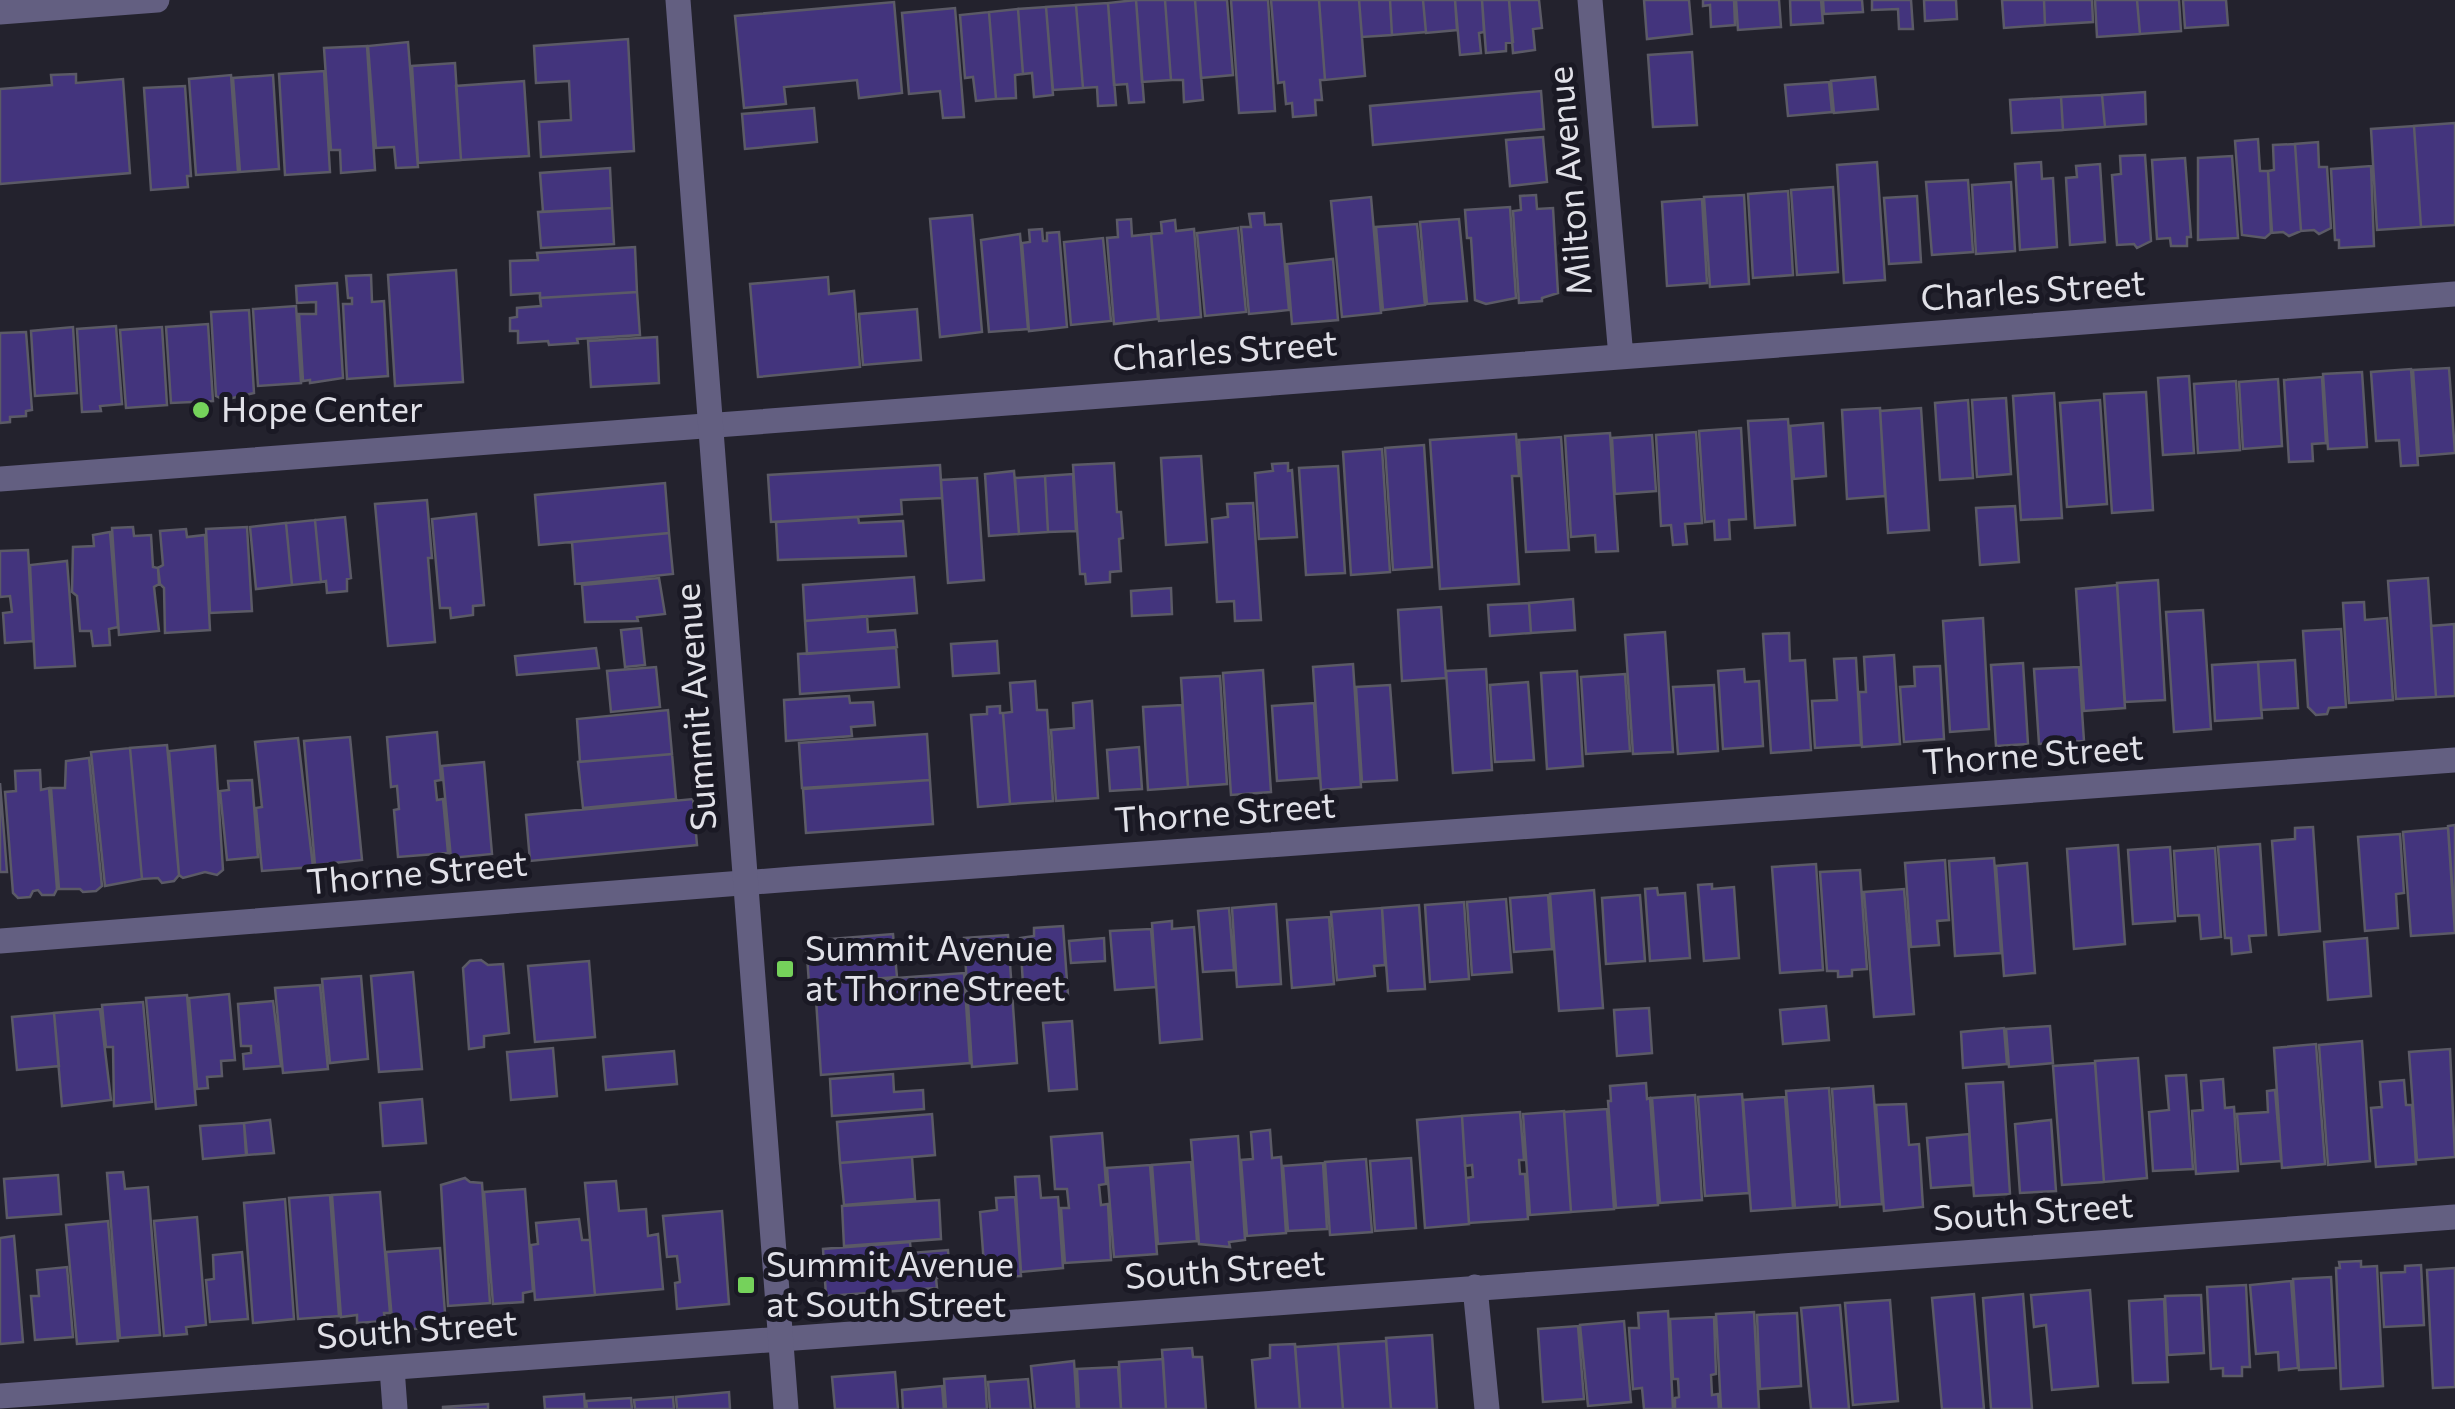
<svg xmlns="http://www.w3.org/2000/svg" width="2455" height="1409" font-family="Commissioner,sans-serif">
  <style>
    .building { fill: #43347d; stroke: #5b5a66; stroke-width: 2.5 }
    .lines { fill: none; stroke-linecap: round; stroke-linejoin: round }
    .minor { stroke: #635f81; stroke-width: 25 }
    .tertiary { stroke: #635f81; stroke-width: 25 }
    .poi-dot { fill: #75d25b; stroke: #1a1924; stroke-width: 4 }
    .labels { text-anchor: middle; stroke-width: 10; stroke-linejoin: round; paint-order: stroke }
    .street-label { font-size: 35px; fill: #e1e1e8; stroke: #1a1924 }
    .poi-label { font-size: 35px; fill: #e1e1e8; stroke: #1a1924; text-anchor: start }
  </style>
  <rect width="100%" height="100%" fill="#23222d"/>
  <path class="building" d="M 1136,0 L 1165,0 L 1171,80 L 1142,82 Z
    M 1136,0 L 1144,102 L 1129,103 L 1127,84 L 1114,85 L 1108,3 Z
    M 1165,0 L 1195,0 L 1203,100 L 1184,102 L 1183,80 L 1171,80 Z
    M 1195,0 L 1227,0 L 1233,75 L 1201,78 Z
    M 1231,0 L 1268,0 L 1275,111 L 1239,113 Z
    M 1271,0 L 1319,0 L 1325,80 L 1320,80 L 1322,100 L 1315,100 L 1316,115 L 1293,117 L 1292,103 L 1286,104 L 1284,82 L 1278,83 Z
    M 1319,0 L 1359,0 L 1365,76 L 1325,80 Z
    M 1359,0 L 1390,0 L 1392,35 L 1362,37 Z
    M 1390,0 L 1423,0 L 1426,32 L 1392,35 Z
    M 1423,0 L 1455,0 L 1457,30 L 1426,33 Z
    M 1455,0 L 1482,0 L 1484,32 L 1479,33 L 1481,53 L 1460,55 Z
    M 1482,0 L 1509,0 L 1513,42 L 1506,43 L 1506,51 L 1486,53 Z
    M 1509,0 L 1539,0 L 1542,28 L 1533,29 L 1535,50 L 1513,53 Z
    M 1644,0 L 1689,0 L 1692,34 L 1647,39 Z
    M 1703,0 L 1734,0 L 1735,25 L 1711,27 L 1710,5 L 1703,6 Z
    M 1736,0 L 1779,0 L 1781,27 L 1738,30 Z
    M 1790,0 L 1821,0 L 1823,23 L 1791,25 Z
    M 1823,0 L 1862,0 L 1863,12 L 1824,14 Z
    M 1872,0 L 1911,0 L 1913,29 L 1899,29 L 1898,9 L 1872,10 Z
    M 1924,0 L 1956,0 L 1957,19 L 1925,21 Z
    M 2002,0 L 2044,0 L 2045,25 L 2004,28 Z
    M 2044,0 L 2092,0 L 2093,22 L 2045,25 Z
    M 2095,0 L 2137,0 L 2140,34 L 2097,37 Z
    M 2137,0 L 2179,0 L 2181,31 L 2140,34 Z
    M 2183,0 L 2226,0 L 2228,25 L 2185,28 Z
    M 894,2 L 902,93 L 859,98 L 857,80 L 784,87 L 786,104 L 744,108 L 735,16 Z
    M 1108,3 L 1116,105 L 1098,106 L 1097,87 L 1083,88 L 1076,5 Z
    M 1076,5 L 1083,88 L 1053,90 L 1046,7 Z
    M 1046,7 L 1053,95 L 1034,97 L 1032,73 L 1023,74 L 1018,9 Z
    M 955,8 L 964,117 L 943,118 L 940,91 L 909,94 L 902,13 Z
    M 1018,9 L 1023,74 L 1015,75 L 1016,98 L 996,99 L 989,12 Z
    M 989,12 L 996,99 L 976,101 L 973,77 L 965,78 L 960,15 Z
    M 628,39 L 634,151 L 541,157 L 539,122 L 571,120 L 569,81 L 536,83 L 534,46 Z
    M 408,42 L 418,167 L 396,168 L 394,147 L 376,148 L 368,46 Z
    M 367,46 L 375,170 L 341,173 L 340,150 L 331,150 L 324,48 Z
    M 1692,52 L 1697,125 L 1653,127 L 1648,55 Z
    M 455,63 L 461,160 L 418,163 L 412,66 Z
    M 324,71 L 330,172 L 285,175 L 279,74 Z
    M 76,74 L 76,83 L 123,79 L 130,173 L 0,184 L 0,89 L 52,85 L 51,75 Z
    M 231,75 L 238,172 L 196,175 L 189,79 Z
    M 273,75 L 279,169 L 240,172 L 233,78 Z
    M 1875,77 L 1878,109 L 1834,113 L 1831,81 Z
    M 524,81 L 529,156 L 461,160 L 456,86 Z
    M 1829,82 L 1832,112 L 1788,116 L 1785,85 Z
    M 185,86 L 191,176 L 187,176 L 188,187 L 151,190 L 144,88 Z
    M 1541,91 L 1544,129 L 1373,145 L 1370,106 Z
    M 2145,92 L 2146,124 L 2105,127 L 2102,95 Z
    M 2102,95 L 2105,127 L 2063,130 L 2061,97 Z
    M 2061,97 L 2063,130 L 2012,133 L 2010,100 Z
    M 814,108 L 817,142 L 745,149 L 742,114 Z
    M 2455,123 L 2455,225 L 2421,227 L 2414,126 Z
    M 2414,126 L 2421,227 L 2377,230 L 2371,129 Z
    M 1543,137 L 1547,182 L 1510,186 L 1506,140 Z
    M 2258,139 L 2260,171 L 2268,171 L 2272,232 L 2265,238 L 2242,235 L 2235,141 Z
    M 2318,142 L 2319,167 L 2327,167 L 2331,228 L 2319,234 L 2314,230 L 2301,231 L 2295,144 Z
    M 2295,144 L 2301,231 L 2289,236 L 2283,232 L 2271,233 L 2268,171 L 2274,170 L 2273,145 Z
    M 2145,155 L 2151,241 L 2137,248 L 2134,244 L 2117,245 L 2112,175 L 2121,174 L 2120,156 Z
    M 2232,156 L 2238,238 L 2198,240 L 2198,158 Z
    M 2185,158 L 2191,237 L 2187,237 L 2187,246 L 2171,246 L 2170,238 L 2157,239 L 2152,160 Z
    M 1877,162 L 1885,280 L 1844,283 L 1837,165 Z
    M 2041,162 L 2042,179 L 2053,178 L 2057,247 L 2020,250 L 2015,164 Z
    M 2100,164 L 2105,242 L 2070,245 L 2066,178 L 2077,177 L 2076,166 Z
    M 2371,166 L 2374,246 L 2339,248 L 2339,240 L 2335,240 L 2331,169 Z
    M 610,168 L 612,208 L 543,212 L 540,173 Z
    M 1968,180 L 1973,252 L 1932,255 L 1926,182 Z
    M 2011,182 L 2015,251 L 1976,254 L 1972,185 Z
    M 1833,187 L 1838,272 L 1797,275 L 1791,190 Z
    M 1788,191 L 1793,275 L 1753,278 L 1748,194 Z
    M 1536,195 L 1537,209 L 1553,208 L 1558,293 L 1542,298 L 1542,301 L 1519,303 L 1513,211 L 1521,210 L 1520,196 Z
    M 1744,195 L 1749,284 L 1710,287 L 1704,197 Z
    M 1917,196 L 1921,262 L 1889,264 L 1884,198 Z
    M 1371,197 L 1381,313 L 1342,317 L 1331,201 Z
    M 1702,199 L 1707,283 L 1667,286 L 1662,202 Z
    M 1510,207 L 1516,298 L 1486,304 L 1475,300 L 1471,238 L 1467,238 L 1465,210 Z
    M 612,208 L 614,244 L 541,248 L 538,212 Z
    M 1264,213 L 1265,225 L 1281,224 L 1289,310 L 1249,314 L 1241,227 L 1251,227 L 1249,214 Z
    M 972,215 L 982,332 L 940,337 L 930,219 Z
    M 1131,219 L 1132,236 L 1151,234 L 1158,319 L 1114,324 L 1107,238 L 1118,237 L 1117,220 Z
    M 1459,219 L 1467,301 L 1427,304 L 1420,222 Z
    M 1175,220 L 1176,231 L 1194,229 L 1201,317 L 1159,321 L 1151,234 L 1162,233 L 1161,222 Z
    M 1417,224 L 1425,305 L 1383,310 L 1376,227 Z
    M 1238,228 L 1246,312 L 1205,316 L 1197,233 Z
    M 1042,229 L 1043,241 L 1047,241 L 1047,233 L 1059,232 L 1067,327 L 1029,331 L 1022,243 L 1030,242 L 1029,230 Z
    M 1020,234 L 1028,329 L 989,332 L 981,240 Z
    M 1103,238 L 1111,321 L 1071,325 L 1064,242 Z
    M 635,247 L 637,292 L 540,298 L 540,293 L 511,295 L 510,261 L 538,260 L 537,253 Z
    M 1333,259 L 1338,320 L 1292,324 L 1287,264 Z
    M 456,270 L 463,382 L 395,386 L 388,275 Z
    M 371,275 L 372,302 L 384,301 L 388,376 L 347,379 L 343,304 L 352,304 L 352,298 L 348,298 L 346,276 Z
    M 828,277 L 829,294 L 854,291 L 860,367 L 758,377 L 750,284 Z
    M 337,283 L 343,378 L 310,383 L 310,380 L 303,381 L 299,314 L 316,314 L 316,302 L 297,303 L 296,286 Z
    M 637,292 L 640,335 L 577,339 L 578,343 L 549,345 L 548,341 L 518,343 L 518,331 L 510,331 L 510,318 L 517,317 L 517,308 L 541,306 L 540,298 Z
    M 296,306 L 301,383 L 258,386 L 253,309 Z
    M 917,309 L 921,360 L 863,365 L 859,314 Z
    M 249,310 L 254,393 L 224,400 L 216,396 L 211,312 Z
    M 208,324 L 213,401 L 171,403 L 166,327 Z
    M 116,326 L 122,404 L 100,406 L 101,411 L 82,412 L 77,329 Z
    M 73,327 L 77,393 L 35,396 L 31,331 Z
    M 162,327 L 167,405 L 126,408 L 120,330 Z
    M 26,332 L 32,410 L 26,411 L 26,416 L 10,417 L 10,422 L 0,423 L 0,333 Z
    M 657,337 L 659,383 L 591,387 L 588,341 Z
    M 2449,368 L 2455,453 L 2419,456 L 2413,370 Z
    M 2411,369 L 2418,465 L 2401,466 L 2399,440 L 2376,441 L 2371,372 Z
    M 2362,372 L 2367,447 L 2328,449 L 2323,374 Z
    M 2189,376 L 2194,453 L 2163,455 L 2158,378 Z
    M 2322,377 L 2326,443 L 2312,444 L 2313,461 L 2289,462 L 2284,380 Z
    M 2278,379 L 2282,446 L 2243,449 L 2239,382 Z
    M 2236,381 L 2240,450 L 2198,453 L 2194,384 Z
    M 2146,392 L 2153,510 L 2112,513 L 2104,394 Z
    M 2054,393 L 2062,518 L 2021,520 L 2013,396 Z
    M 2006,398 L 2011,474 L 1977,477 L 1972,400 Z
    M 1968,400 L 1973,478 L 1940,480 L 1935,403 Z
    M 2100,400 L 2107,504 L 2067,507 L 2060,403 Z
    M 1880,408 L 1885,496 L 1847,499 L 1842,410 Z
    M 1921,408 L 1929,530 L 1888,533 L 1880,411 Z
    M 1788,419 L 1795,525 L 1755,528 L 1748,421 Z
    M 1823,423 L 1826,476 L 1794,479 L 1790,426 Z
    M 1741,428 L 1746,519 L 1729,520 L 1730,539 L 1715,540 L 1714,521 L 1705,522 L 1699,431 Z
    M 1696,432 L 1702,523 L 1685,524 L 1687,544 L 1673,545 L 1671,525 L 1661,526 L 1656,435 Z
    M 1610,433 L 1618,551 L 1596,552 L 1595,535 L 1571,537 L 1565,436 Z
    M 1516,434 L 1519,476 L 1512,476 L 1519,584 L 1440,589 L 1430,440 Z
    M 1652,435 L 1656,491 L 1615,494 L 1612,438 Z
    M 1561,437 L 1569,550 L 1526,552 L 1519,440 Z
    M 1424,445 L 1432,567 L 1393,570 L 1385,448 Z
    M 1382,449 L 1390,572 L 1351,575 L 1343,452 Z
    M 1201,456 L 1207,542 L 1166,545 L 1161,458 Z
    M 1114,463 L 1117,512 L 1121,512 L 1123,538 L 1119,539 L 1121,571 L 1110,572 L 1110,582 L 1086,584 L 1085,574 L 1080,574 L 1073,465 Z
    M 1288,463 L 1288,471 L 1292,470 L 1297,537 L 1259,539 L 1255,473 L 1273,471 L 1272,464 Z
    M 940,465 L 942,498 L 901,500 L 902,514 L 771,522 L 768,475 Z
    M 1338,466 L 1345,573 L 1306,575 L 1299,468 Z
    M 1014,471 L 1019,534 L 989,536 L 985,474 Z
    M 1073,474 L 1076,531 L 1048,532 L 1045,476 Z
    M 1045,476 L 1048,532 L 1019,534 L 1015,478 Z
    M 977,478 L 984,580 L 948,583 L 941,480 Z
    M 665,483 L 669,533 L 539,545 L 535,495 Z
    M 427,500 L 432,558 L 428,558 L 435,642 L 388,646 L 375,504 Z
    M 1253,503 L 1261,620 L 1235,621 L 1234,601 L 1217,602 L 1212,519 L 1228,517 L 1227,504 Z
    M 2015,506 L 2019,562 L 1980,565 L 1976,508 Z
    M 476,514 L 484,605 L 473,606 L 473,615 L 451,618 L 450,608 L 440,608 L 432,519 Z
    M 345,517 L 351,578 L 347,579 L 347,591 L 327,593 L 326,581 L 321,582 L 315,520 Z
    M 858,517 L 859,523 L 903,521 L 906,556 L 778,560 L 776,522 Z
    M 315,520 L 321,582 L 292,585 L 286,523 Z
    M 286,523 L 292,585 L 256,589 L 250,527 Z
    M 133,527 L 134,536 L 151,535 L 153,567 L 158,568 L 159,584 L 154,587 L 159,631 L 119,635 L 112,528 Z
    M 247,527 L 252,611 L 210,613 L 206,529 Z
    M 186,529 L 187,537 L 205,535 L 210,630 L 165,633 L 164,588 L 160,584 L 158,568 L 163,565 L 160,531 Z
    M 110,532 L 118,627 L 109,629 L 110,645 L 93,646 L 91,631 L 80,631 L 77,596 L 72,592 L 73,547 L 94,546 L 93,535 Z
    M 669,533 L 673,574 L 575,584 L 572,542 Z
    M 28,550 L 33,641 L 5,643 L 3,613 L 12,612 L 10,596 L 0,597 L 0,551 Z
    M 67,561 L 75,666 L 35,668 L 30,565 Z
    M 914,577 L 917,613 L 805,621 L 803,585 Z
    M 659,578 L 665,614 L 637,617 L 638,621 L 585,622 L 582,585 Z
    M 2428,578 L 2436,697 L 2396,699 L 2388,581 Z
    M 2158,580 L 2165,700 L 2125,702 L 2117,583 Z
    M 2117,585 L 2125,708 L 2084,711 L 2076,589 Z
    M 1171,588 L 1172,614 L 1132,616 L 1131,591 Z
    M 1573,599 L 1575,630 L 1531,633 L 1529,603 Z
    M 2364,602 L 2365,620 L 2387,618 L 2393,700 L 2349,703 L 2343,603 Z
    M 1529,603 L 1531,633 L 1490,636 L 1488,605 Z
    M 1441,607 L 1446,678 L 1402,681 L 1398,610 Z
    M 2203,610 L 2211,729 L 2174,732 L 2166,612 Z
    M 867,616 L 868,632 L 895,630 L 897,647 L 807,654 L 805,621 Z
    M 1983,618 L 1989,729 L 1950,732 L 1943,621 Z
    M 2454,624 L 2455,696 L 2436,697 L 2431,626 Z
    M 641,628 L 645,665 L 625,667 L 621,630 Z
    M 2341,629 L 2346,707 L 2329,708 L 2327,714 L 2316,715 L 2308,707 L 2303,631 Z
    M 1665,632 L 1673,752 L 1633,754 L 1625,635 Z
    M 1789,633 L 1790,661 L 1805,660 L 1811,750 L 1771,753 L 1763,634 Z
    M 997,641 L 999,673 L 953,676 L 951,644 Z
    M 596,648 L 599,668 L 517,675 L 515,656 Z
    M 896,648 L 899,687 L 800,694 L 798,654 Z
    M 1894,655 L 1900,744 L 1862,747 L 1859,692 L 1866,692 L 1864,657 Z
    M 1856,658 L 1861,745 L 1815,748 L 1812,701 L 1837,700 L 1834,659 Z
    M 2295,660 L 2298,708 L 2261,710 L 2258,662 Z
    M 2258,662 L 2262,718 L 2215,721 L 2212,665 Z
    M 2023,663 L 2028,744 L 1996,746 L 1991,665 Z
    M 1353,664 L 1361,787 L 1321,790 L 1313,667 Z
    M 1940,666 L 1944,739 L 1904,742 L 1900,687 L 1915,686 L 1914,667 Z
    M 656,667 L 660,707 L 611,712 L 607,671 Z
    M 2079,667 L 2084,741 L 2039,744 L 2034,669 Z
    M 1486,669 L 1492,770 L 1453,773 L 1446,671 Z
    M 1744,669 L 1745,682 L 1759,681 L 1763,746 L 1723,749 L 1718,671 Z
    M 1263,670 L 1271,792 L 1231,795 L 1223,673 Z
    M 1577,671 L 1583,766 L 1547,769 L 1541,673 Z
    M 1625,674 L 1630,751 L 1586,754 L 1581,677 Z
    M 1220,676 L 1227,784 L 1188,787 L 1181,678 Z
    M 1035,681 L 1037,710 L 1047,710 L 1053,801 L 1010,804 L 1003,713 L 1012,712 L 1010,683 Z
    M 1528,682 L 1534,760 L 1495,762 L 1490,685 Z
    M 1390,685 L 1397,780 L 1362,782 L 1356,687 Z
    M 1714,685 L 1718,751 L 1678,754 L 1673,687 Z
    M 849,696 L 850,703 L 873,702 L 875,725 L 851,727 L 852,736 L 786,741 L 784,700 Z
    M 1092,701 L 1098,798 L 1056,801 L 1051,730 L 1074,728 L 1073,703 Z
    M 1314,703 L 1319,778 L 1277,781 L 1272,706 Z
    M 1182,705 L 1188,787 L 1148,790 L 1143,707 Z
    M 1000,706 L 1000,713 L 1003,713 L 1010,804 L 978,807 L 971,715 L 987,714 L 987,707 Z
    M 668,710 L 672,754 L 580,762 L 577,719 Z
    M 437,732 L 441,780 L 435,781 L 437,800 L 443,799 L 448,853 L 398,857 L 394,810 L 399,809 L 397,786 L 391,787 L 387,737 Z
    M 927,734 L 930,780 L 802,788 L 799,743 Z
    M 350,737 L 362,860 L 315,865 L 304,741 Z
    M 298,738 L 313,867 L 262,871 L 256,808 L 262,807 L 255,742 Z
    M 167,745 L 179,875 L 174,881 L 162,883 L 158,878 L 142,879 L 130,748 Z
    M 215,746 L 223,870 L 217,875 L 205,872 L 183,878 L 179,875 L 169,751 Z
    M 1139,747 L 1142,789 L 1110,791 L 1107,750 Z
    M 130,748 L 142,879 L 105,886 L 91,752 Z
    M 672,754 L 676,799 L 583,808 L 578,762 Z
    M 89,758 L 102,886 L 96,891 L 83,892 L 80,889 L 59,889 L 51,788 L 65,788 L 66,761 Z
    M 484,762 L 492,854 L 451,858 L 442,766 Z
    M 40,770 L 41,790 L 49,788 L 57,889 L 54,895 L 42,895 L 38,890 L 33,891 L 30,897 L 18,898 L 13,893 L 5,792 L 16,791 L 15,771 Z
    M 252,780 L 258,857 L 227,860 L 220,791 L 229,790 L 228,781 Z
    M 930,780 L 933,824 L 806,833 L 803,789 Z
    M 0,783 L 7,872 L 0,872 Z
    M 693,799 L 697,845 L 530,861 L 526,815 Z
    M 2455,825 L 2455,924 L 2448,826 Z
    M 2313,827 L 2320,931 L 2279,935 L 2272,841 L 2295,839 L 2295,828 Z
    M 2448,828 L 2455,933 L 2411,936 L 2403,832 Z
    M 2400,834 L 2404,893 L 2396,894 L 2398,928 L 2365,931 L 2358,837 Z
    M 2260,844 L 2266,935 L 2249,936 L 2251,952 L 2232,954 L 2231,938 L 2225,938 L 2218,847 Z
    M 2118,845 L 2125,944 L 2074,949 L 2067,849 Z
    M 2170,847 L 2175,921 L 2133,924 L 2128,850 Z
    M 2215,848 L 2221,937 L 2201,939 L 2199,915 L 2178,916 L 2174,851 Z
    M 1994,858 L 2001,953 L 1955,956 L 1949,861 Z
    M 1945,860 L 1949,920 L 1937,921 L 1939,945 L 1911,947 L 1905,863 Z
    M 2027,863 L 2035,973 L 2004,976 L 1996,866 Z
    M 1816,864 L 1823,970 L 1780,973 L 1772,867 Z
    M 1860,870 L 1867,969 L 1852,970 L 1852,976 L 1838,977 L 1838,971 L 1827,971 L 1820,872 Z
    M 1712,884 L 1712,889 L 1734,887 L 1739,958 L 1704,961 L 1698,885 Z
    M 1657,888 L 1658,895 L 1685,893 L 1690,958 L 1650,961 L 1645,889 Z
    M 1904,889 L 1914,1014 L 1874,1017 L 1864,892 Z
    M 1594,890 L 1603,1008 L 1559,1011 L 1550,894 Z
    M 1548,895 L 1552,949 L 1514,952 L 1510,898 Z
    M 1640,895 L 1645,961 L 1606,964 L 1602,898 Z
    M 1506,899 L 1512,972 L 1472,975 L 1467,902 Z
    M 1464,902 L 1469,979 L 1430,982 L 1425,905 Z
    M 1276,904 L 1281,984 L 1237,987 L 1232,908 Z
    M 1419,905 L 1425,989 L 1388,991 L 1382,908 Z
    M 1229,908 L 1234,970 L 1203,972 L 1198,911 Z
    M 1382,908 L 1385,965 L 1374,966 L 1375,976 L 1337,980 L 1331,912 Z
    M 1329,917 L 1334,984 L 1292,988 L 1287,920 Z
    M 1172,921 L 1172,929 L 1194,927 L 1202,1039 L 1160,1043 L 1152,923 Z
    M 1063,926 L 1068,995 L 1024,999 L 1020,938 L 1034,936 L 1034,928 Z
    M 1151,929 L 1156,987 L 1115,990 L 1110,931 Z
    M 893,934 L 897,977 L 809,984 L 806,941 Z
    M 1008,935 L 1017,1063 L 972,1067 L 964,938 Z
    M 1104,938 L 1105,961 L 1071,963 L 1069,941 Z
    M 2367,938 L 2371,996 L 2328,1000 L 2324,942 Z
    M 481,960 L 488,965 L 503,964 L 509,1033 L 484,1036 L 484,1047 L 469,1049 L 463,968 L 470,961 Z
    M 589,961 L 595,1037 L 535,1042 L 528,966 Z
    M 413,972 L 422,1069 L 379,1072 L 371,976 Z
    M 964,973 L 970,1063 L 821,1075 L 815,984 Z
    M 361,976 L 368,1059 L 330,1063 L 322,979 Z
    M 320,985 L 328,1069 L 283,1073 L 275,988 Z
    M 229,994 L 235,1060 L 221,1061 L 222,1076 L 207,1077 L 208,1088 L 197,1089 L 189,998 Z
    M 187,995 L 196,1105 L 156,1109 L 146,998 Z
    M 273,1001 L 281,1066 L 244,1069 L 243,1054 L 251,1053 L 251,1046 L 241,1046 L 238,1004 Z
    M 143,1002 L 152,1102 L 114,1106 L 113,1047 L 106,1047 L 102,1005 Z
    M 1826,1006 L 1829,1040 L 1783,1044 L 1780,1010 Z
    M 1649,1008 L 1652,1053 L 1617,1056 L 1614,1010 Z
    M 100,1009 L 111,1100 L 62,1106 L 54,1013 Z
    M 54,1013 L 59,1066 L 17,1070 L 12,1017 Z
    M 1072,1021 L 1077,1089 L 1049,1091 L 1043,1023 Z
    M 2050,1026 L 2053,1063 L 2009,1067 L 2006,1029 Z
    M 2004,1028 L 2007,1064 L 1963,1068 L 1961,1032 Z
    M 2362,1041 L 2370,1161 L 2328,1165 L 2319,1045 Z
    M 2316,1044 L 2325,1164 L 2282,1168 L 2274,1048 Z
    M 553,1048 L 557,1096 L 511,1100 L 507,1052 Z
    M 2450,1049 L 2455,1157 L 2417,1160 L 2409,1052 Z
    M 674,1051 L 677,1084 L 606,1090 L 603,1057 Z
    M 2138,1058 L 2147,1178 L 2104,1182 L 2095,1061 Z
    M 2095,1063 L 2104,1182 L 2062,1185 L 2053,1066 Z
    M 893,1074 L 894,1092 L 923,1090 L 924,1109 L 832,1116 L 830,1079 Z
    M 2186,1075 L 2193,1169 L 2153,1171 L 2149,1112 L 2169,1110 L 2166,1076 Z
    M 2223,1079 L 2225,1108 L 2234,1107 L 2238,1171 L 2196,1174 L 2192,1111 L 2203,1110 L 2201,1081 Z
    M 2404,1080 L 2406,1105 L 2412,1105 L 2416,1164 L 2376,1167 L 2371,1108 L 2382,1107 L 2380,1082 Z
    M 2003,1082 L 2010,1194 L 1974,1196 L 1966,1084 Z
    M 1646,1083 L 1647,1099 L 1650,1098 L 1658,1205 L 1616,1208 L 1608,1101 L 1611,1101 L 1610,1086 Z
    M 1873,1086 L 1882,1204 L 1840,1207 L 1832,1089 Z
    M 1829,1088 L 1837,1205 L 1795,1208 L 1786,1091 Z
    M 2275,1090 L 2281,1161 L 2241,1164 L 2237,1114 L 2268,1112 L 2267,1091 Z
    M 1742,1094 L 1749,1193 L 1705,1196 L 1698,1097 Z
    M 1695,1095 L 1702,1200 L 1660,1203 L 1652,1098 Z
    M 1785,1097 L 1793,1208 L 1751,1211 L 1743,1100 Z
    M 422,1099 L 426,1143 L 383,1146 L 380,1103 Z
    M 1906,1104 L 1909,1145 L 1919,1144 L 1923,1207 L 1884,1211 L 1876,1105 Z
    M 1607,1109 L 1614,1209 L 1571,1212 L 1564,1112 Z
    M 1564,1111 L 1571,1212 L 1530,1215 L 1523,1114 Z
    M 1520,1112 L 1524,1160 L 1519,1160 L 1520,1174 L 1525,1174 L 1528,1219 L 1469,1223 L 1466,1178 L 1473,1177 L 1472,1165 L 1465,1166 L 1462,1116 Z
    M 932,1114 L 935,1155 L 840,1163 L 837,1122 Z
    M 1462,1116 L 1469,1224 L 1425,1228 L 1417,1120 Z
    M 270,1120 L 274,1153 L 247,1155 L 244,1123 Z
    M 2051,1120 L 2056,1191 L 2020,1193 L 2015,1124 Z
    M 244,1123 L 246,1155 L 203,1159 L 200,1126 Z
    M 1270,1130 L 1272,1158 L 1281,1157 L 1286,1233 L 1247,1236 L 1241,1160 L 1253,1159 L 1251,1132 Z
    M 1102,1133 L 1106,1184 L 1099,1185 L 1101,1205 L 1108,1204 L 1111,1260 L 1065,1263 L 1061,1208 L 1069,1208 L 1067,1189 L 1055,1189 L 1051,1137 Z
    M 1969,1134 L 1972,1185 L 1931,1188 L 1927,1138 Z
    M 1238,1136 L 1245,1240 L 1229,1242 L 1230,1247 L 1199,1244 L 1191,1140 Z
    M 912,1157 L 915,1199 L 844,1205 L 840,1163 Z
    M 1411,1158 L 1416,1228 L 1375,1231 L 1370,1161 Z
    M 1366,1159 L 1372,1232 L 1330,1235 L 1325,1162 Z
    M 1191,1162 L 1197,1241 L 1158,1244 L 1152,1165 Z
    M 1323,1163 L 1327,1229 L 1288,1231 L 1283,1166 Z
    M 1150,1165 L 1157,1254 L 1114,1257 L 1107,1168 Z
    M 123,1172 L 125,1189 L 148,1187 L 160,1335 L 120,1338 L 107,1173 Z
    M 58,1175 L 61,1214 L 7,1218 L 4,1179 Z
    M 1039,1176 L 1041,1198 L 1058,1197 L 1063,1268 L 1021,1272 L 1015,1177 Z
    M 465,1178 L 470,1182 L 482,1183 L 490,1303 L 448,1306 L 441,1185 Z
    M 616,1181 L 619,1211 L 646,1209 L 648,1236 L 658,1234 L 663,1289 L 595,1295 L 585,1183 Z
    M 525,1189 L 533,1291 L 523,1293 L 523,1302 L 493,1304 L 484,1192 Z
    M 380,1192 L 390,1313 L 384,1313 L 385,1321 L 357,1323 L 357,1315 L 341,1317 L 332,1195 Z
    M 330,1195 L 339,1316 L 298,1319 L 289,1198 Z
    M 1015,1197 L 1021,1276 L 985,1278 L 980,1212 L 997,1210 L 996,1198 Z
    M 285,1199 L 294,1319 L 253,1323 L 244,1203 Z
    M 939,1200 L 941,1239 L 844,1246 L 842,1206 Z
    M 722,1211 L 729,1304 L 677,1309 L 675,1283 L 680,1282 L 677,1256 L 667,1257 L 663,1216 Z
    M 197,1217 L 206,1325 L 186,1327 L 187,1334 L 164,1336 L 154,1221 Z
    M 579,1219 L 582,1240 L 590,1240 L 595,1295 L 535,1300 L 531,1245 L 538,1244 L 536,1223 Z
    M 108,1221 L 118,1341 L 77,1344 L 66,1225 Z
    M 14,1236 L 23,1342 L 0,1344 L 0,1238 Z
    M 910,1242 L 911,1253 L 948,1250 L 950,1277 L 936,1278 L 937,1288 L 826,1296 L 823,1249 Z
    M 440,1248 L 446,1326 L 393,1331 L 386,1252 Z
    M 242,1252 L 248,1319 L 210,1322 L 206,1280 L 214,1279 L 213,1255 Z
    M 2361,1261 L 2361,1267 L 2377,1266 L 2383,1386 L 2341,1389 L 2336,1268 L 2340,1268 L 2339,1262 Z
    M 2421,1265 L 2424,1325 L 2384,1327 L 2381,1273 L 2405,1272 L 2405,1266 Z
    M 67,1267 L 73,1337 L 35,1340 L 31,1296 L 39,1296 L 37,1270 Z
    M 2455,1268 L 2455,1387 L 2433,1388 L 2427,1270 Z
    M 2331,1277 L 2336,1368 L 2299,1370 L 2293,1279 Z
    M 2291,1281 L 2298,1368 L 2279,1370 L 2278,1352 L 2256,1354 L 2250,1285 Z
    M 2246,1285 L 2250,1367 L 2242,1367 L 2242,1376 L 2223,1376 L 2223,1368 L 2211,1369 L 2207,1287 Z
    M 2090,1290 L 2098,1386 L 2052,1390 L 2046,1325 L 2034,1327 L 2031,1295 Z
    M 1974,1294 L 1984,1409 L 1942,1409 L 1932,1298 Z
    M 2023,1294 L 2032,1409 L 1991,1409 L 1983,1298 Z
    M 2201,1295 L 2204,1353 L 2168,1355 L 2165,1296 Z
    M 2164,1299 L 2168,1382 L 2133,1383 L 2129,1301 Z
    M 1890,1300 L 1898,1401 L 1853,1405 L 1845,1303 Z
    M 1840,1305 L 1849,1409 L 1811,1409 L 1801,1308 Z
    M 1668,1311 L 1673,1409 L 1644,1409 L 1642,1388 L 1633,1389 L 1629,1328 L 1639,1328 L 1638,1313 Z
    M 1754,1312 L 1759,1409 L 1721,1409 L 1716,1314 Z
    M 1797,1313 L 1801,1386 L 1760,1389 L 1757,1315 Z
    M 1714,1317 L 1716,1374 L 1711,1375 L 1712,1395 L 1718,1394 L 1719,1409 L 1675,1409 L 1675,1398 L 1679,1397 L 1678,1379 L 1673,1379 L 1670,1319 Z
    M 1624,1321 L 1631,1402 L 1588,1406 L 1580,1325 Z
    M 1578,1326 L 1584,1399 L 1543,1402 L 1538,1329 Z
    M 1432,1335 L 1437,1409 L 1391,1409 L 1386,1338 Z
    M 1386,1341 L 1391,1409 L 1343,1409 L 1338,1344 Z
    M 1295,1344 L 1300,1409 L 1256,1409 L 1252,1360 L 1270,1358 L 1270,1345 Z
    M 1338,1344 L 1343,1409 L 1300,1409 L 1295,1347 Z
    M 1192,1348 L 1193,1357 L 1202,1357 L 1206,1409 L 1166,1409 L 1162,1350 Z
    M 1163,1359 L 1166,1409 L 1121,1409 L 1119,1362 Z
    M 1074,1361 L 1077,1409 L 1035,1409 L 1031,1366 Z
    M 1118,1367 L 1121,1409 L 1079,1409 L 1077,1369 Z
    M 895,1372 L 898,1409 L 835,1409 L 832,1377 Z
    M 985,1376 L 987,1409 L 946,1409 L 944,1379 Z
    M 1028,1379 L 1031,1409 L 990,1409 L 988,1382 Z
    M 942,1386 L 944,1409 L 903,1409 L 902,1390 Z
    M 729,1392 L 730,1409 L 677,1409 L 676,1397 Z
    M 584,1394 L 585,1409 L 545,1409 L 544,1397 Z
    M 673,1397 L 674,1409 L 635,1409 L 634,1400 Z
    M 631,1398 L 632,1409 L 587,1409 L 586,1401 Z
    M 488,1404 L 488,1409 L 443,1409 L 443,1407 Z"/>
  <g class="lines">
    <path class="minor" d="M 1590,0 L 1621,357
      M 0,12 L 157,0
      M 0,479 L 2455,294
      M 0,941 L 793,879 L 2455,760
      M 1475,1287 L 1487,1409
      M 392,1368 L 395,1409
      M 0,1396 L 2455,1217"/>
    <path class="tertiary" d="M 678,0 L 786,1409"/>
  </g>
  <g class="poi-dot">
    <circle cx="201" cy="410" r="10"/>
    <rect x="775" y="959" width="20" height="20" rx="5"/>
    <rect x="736" y="1275" width="20" height="20" rx="5"/>
  </g>
  <g class="labels">
    <g class="street-label">
      <text transform="translate(1570 181) rotate(-95)" y="12">Milton Avenue</text>
      <text transform="translate(2033 291) rotate(-4)" y="12">Charles Street</text>
      <text transform="translate(1225 351) rotate(-4)" y="12">Charles Street</text>
      <text transform="translate(696 707) rotate(-94)" y="12">Summit Avenue</text>
      <text transform="translate(2033 755) rotate(-4)" y="12">Thorne Street</text>
      <text transform="translate(1225 813) rotate(-4)" y="12">Thorne Street</text>
      <text transform="translate(417 873) rotate(-5)" y="12">Thorne Street</text>
      <text transform="translate(2033 1212) rotate(-4)" y="12">South Street</text>
      <text transform="translate(1225 1270) rotate(-4)" y="12">South Street</text>
      <text transform="translate(417 1330) rotate(-4)" y="12">South Street</text>
    </g>
    <g class="poi-label">
      <text x="221" y="422">Hope Center</text>
      <text x="805" y="961">Summit Avenue<tspan x="805" dy="40">at Thorne Street</tspan></text>
      <text x="766" y="1277">Summit Avenue<tspan x="766" dy="40">at South Street</tspan></text>
    </g>
  </g>
</svg>
